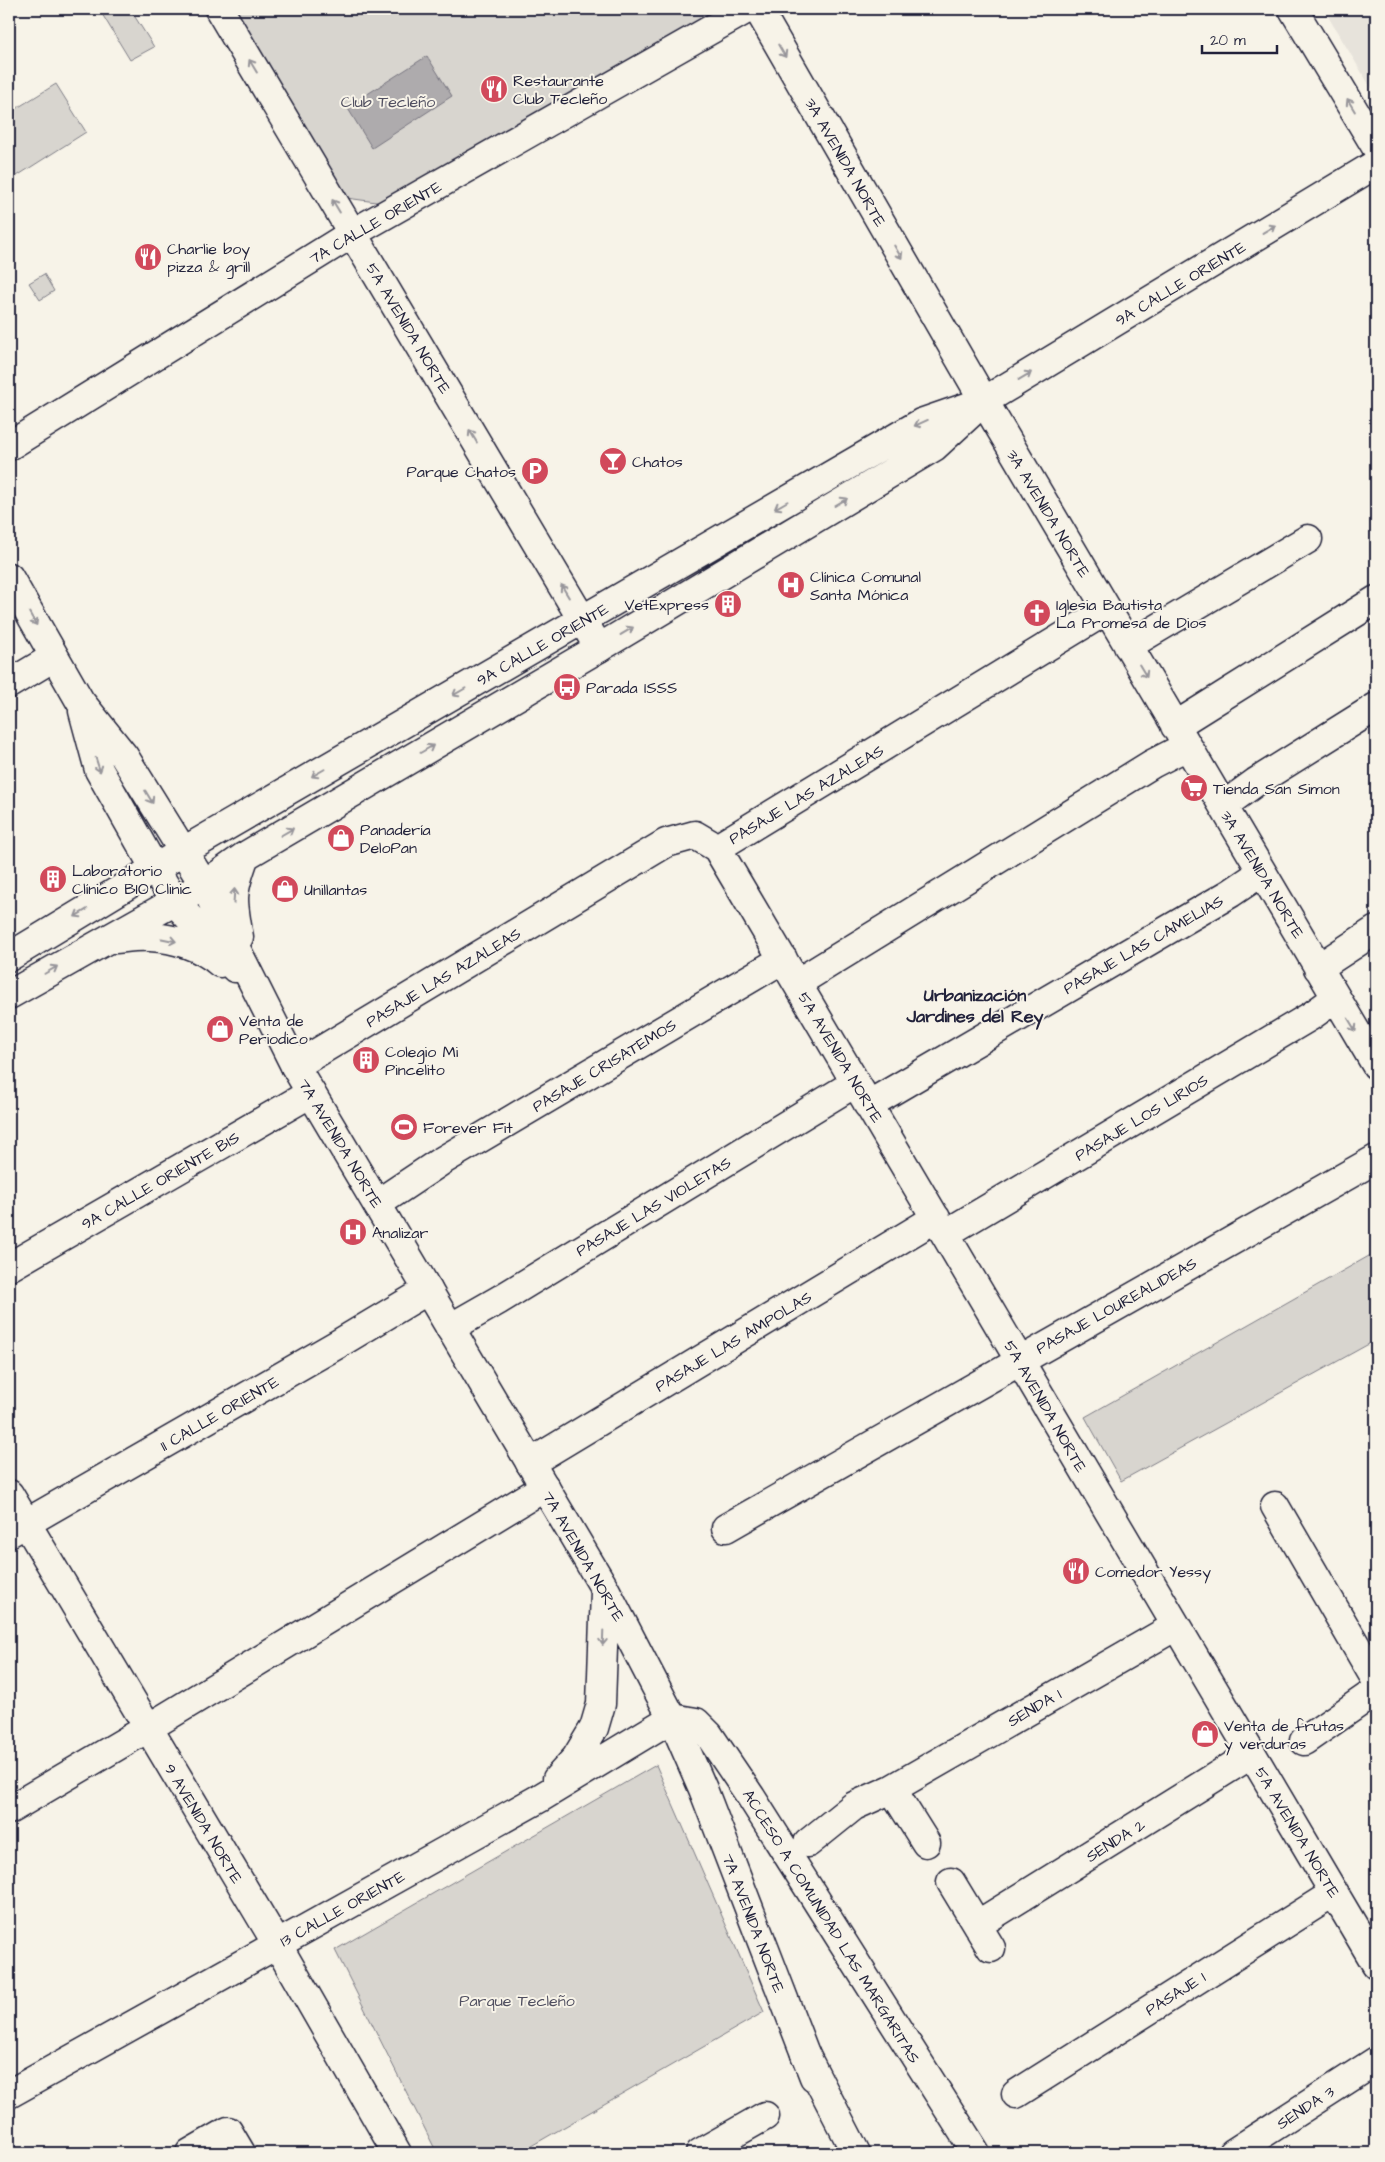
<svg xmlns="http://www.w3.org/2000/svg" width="1385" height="2162" font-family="'Architects Daughter',sans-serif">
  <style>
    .built { fill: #e7e3db }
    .green { fill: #d8d5cf; stroke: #7d7c85 }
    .water { fill: #aeabad; stroke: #76747f }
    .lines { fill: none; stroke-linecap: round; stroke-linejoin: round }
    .minor-casing { stroke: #22223b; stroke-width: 31 }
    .major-casing { stroke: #22223b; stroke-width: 31 }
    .highway-casing { stroke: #22223b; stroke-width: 31 }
    .minor { stroke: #f7f3e8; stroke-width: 28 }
    .major { stroke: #f7f3e8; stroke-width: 28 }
    .highway { stroke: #f7f3e8; stroke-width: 28 }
    .oneway { stroke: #97959a }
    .labels { text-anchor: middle; stroke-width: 4; stroke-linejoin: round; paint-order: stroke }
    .poi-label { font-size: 16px; fill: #22223b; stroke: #f7f3e8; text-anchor: start }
    .park-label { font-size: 16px; fill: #504f60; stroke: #f7f3e8 }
    .street-label { font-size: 16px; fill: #22223b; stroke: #f7f3e8 }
    .neighbourhood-label { font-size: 18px; font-weight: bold; fill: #22223b; stroke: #f7f3e8 }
  </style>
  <rect width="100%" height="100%" fill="#f7f3e8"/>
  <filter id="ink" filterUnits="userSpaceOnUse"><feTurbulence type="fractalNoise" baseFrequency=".02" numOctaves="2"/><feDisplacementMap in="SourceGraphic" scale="10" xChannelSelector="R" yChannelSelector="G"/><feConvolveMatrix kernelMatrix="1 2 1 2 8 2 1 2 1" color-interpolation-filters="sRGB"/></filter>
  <g filter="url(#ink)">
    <path class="built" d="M 1324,9 L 1376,9 L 1376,96 L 1333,25 Z"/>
    <path class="green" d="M 99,9 L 130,9 L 154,47 L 130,60 Z
      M 228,9 L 723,9 L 391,204 L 339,197 Z
      M 56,84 L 86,132 L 9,181 L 9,113 Z
      M 44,274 L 54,291 L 40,300 L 29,283 Z
      M 1376,1252 L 1376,1340 L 1121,1481 L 1085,1417 Z
      M 656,1765 L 764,2012 L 519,2153 L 437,2153 L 335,1950 Z"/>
    <path class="water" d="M 427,56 L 452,96 L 372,148 L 347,107 Z"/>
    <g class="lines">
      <g class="minor-casing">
        <path id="minor" d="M 219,9 L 599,648
          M 758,9 L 984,401 L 1376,1065
          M 1293,9 L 1376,147
          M 9,446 L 353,233 L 747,9
          M 1128,646 L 1308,539
          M 9,684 L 54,657
          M 1175,726 L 1376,600
          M 1223,806 L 1256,782 L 1376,707
          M 717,848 L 1107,610
          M 1318,968 L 1376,930
          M 797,983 L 1152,764 L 1187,746
          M 295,1066 L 666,843 L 695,835 L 717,848 L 1376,1964
          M 868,1105 L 1231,893 L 1262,872
          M 377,1204 L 440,1162 L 783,959
          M 945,1234 L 1311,1016 L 1336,998
          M 9,1267 L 311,1093
          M 450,1328 L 499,1300 L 855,1083
          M 530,1463 L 936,1218
          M 9,1494 L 277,1944 L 397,2153
          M 1275,1506 L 1376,1680
          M 726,1528 L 1376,1159
          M 9,1533 L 338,1344 L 428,1290
          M 672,1718 L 696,1722 L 709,1735 L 751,1797 L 976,2153
          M 1304,1741 L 1376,1691
          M 892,1789 L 926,1843
          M 9,1810 L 148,1728 L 545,1487
          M 808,1843 L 854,1806 L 892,1789 L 1176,1626
          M 951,1882 L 991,1948
          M 977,1925 L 1252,1754
          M 1016,2094 L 1334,1893
          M 190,2153 L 228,2131 L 241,2153
          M 700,2153 L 765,2116
          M 1233,2153 L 1376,2061"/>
      </g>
      <g class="major-casing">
        <path id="major" d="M 9,577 L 80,701 L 124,756 L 204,885 L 295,1066 L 605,1589 L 672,1718 L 703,1789 L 814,2077
          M 83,711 L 99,770 L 155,869 L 175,902 L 235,968
          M 239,937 C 232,899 231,894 245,856
          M 115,939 C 126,938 139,936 150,937 C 175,938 202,947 220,963
          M 9,957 L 182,852 L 921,423 L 973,405
          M 9,995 L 204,885 L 245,856 L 599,648 L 934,447 L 984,401 L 1376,164
          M 557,1779 L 576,1758 L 594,1728 L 601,1704 L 605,1591
          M 9,2094 L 540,1798 L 672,1718"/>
      </g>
      <g class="highway-casing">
        <path id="highway" d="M 805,2054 L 856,2153"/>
      </g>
      <use href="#minor" class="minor"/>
      <use href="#major" class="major"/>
      <use href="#highway" class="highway"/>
    </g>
    <defs><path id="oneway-shaft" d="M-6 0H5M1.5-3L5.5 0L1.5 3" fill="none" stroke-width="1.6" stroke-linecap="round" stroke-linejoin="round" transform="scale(1.25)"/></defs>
    <g class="oneway">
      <use href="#oneway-shaft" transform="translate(782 51) rotate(60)"/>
      <use href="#oneway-shaft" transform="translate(253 66) rotate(-121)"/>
      <use href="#oneway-shaft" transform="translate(1351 105) rotate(-121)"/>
      <use href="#oneway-shaft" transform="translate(336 206) rotate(-121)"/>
      <use href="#oneway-shaft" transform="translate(1269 229) rotate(-31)"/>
      <use href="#oneway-shaft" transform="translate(898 252) rotate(60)"/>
      <use href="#oneway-shaft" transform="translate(1025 376) rotate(-31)"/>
      <use href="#oneway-shaft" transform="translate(921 423) rotate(156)"/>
      <use href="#oneway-shaft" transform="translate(473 436) rotate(-121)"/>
      <use href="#oneway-shaft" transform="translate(841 502) rotate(-31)"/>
      <use href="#oneway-shaft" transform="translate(781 505) rotate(150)"/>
      <use href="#oneway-shaft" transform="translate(565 591) rotate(-121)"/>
      <use href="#oneway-shaft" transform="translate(33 619) rotate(60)"/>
      <use href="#oneway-shaft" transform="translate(627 631) rotate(-31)"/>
      <use href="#oneway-shaft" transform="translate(1143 671) rotate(59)"/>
      <use href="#oneway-shaft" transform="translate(459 692) rotate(150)"/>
      <use href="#oneway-shaft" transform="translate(427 749) rotate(-30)"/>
      <use href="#oneway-shaft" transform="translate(98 765) rotate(72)"/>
      <use href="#oneway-shaft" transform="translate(318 773) rotate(150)"/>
      <use href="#oneway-shaft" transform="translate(149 797) rotate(59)"/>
      <use href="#oneway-shaft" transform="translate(287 832) rotate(-30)"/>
      <use href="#oneway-shaft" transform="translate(234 896) rotate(-86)"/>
      <use href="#oneway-shaft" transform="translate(81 913) rotate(149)"/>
      <use href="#oneway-shaft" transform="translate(169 940) rotate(11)"/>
      <use href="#oneway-shaft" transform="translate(51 970) rotate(-30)"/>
      <use href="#oneway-shaft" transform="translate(1352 1025) rotate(59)"/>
      <use href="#oneway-shaft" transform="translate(603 1638) rotate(92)"/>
    </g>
  </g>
  <defs>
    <g id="restaurant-disc" transform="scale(1.4375)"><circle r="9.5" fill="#d1495b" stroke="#f7f3e8"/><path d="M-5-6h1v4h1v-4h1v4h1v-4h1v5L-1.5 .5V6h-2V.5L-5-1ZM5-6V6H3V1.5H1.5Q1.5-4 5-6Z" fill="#fff"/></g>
    <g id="bar-disc" transform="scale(1.4375)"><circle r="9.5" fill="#d1495b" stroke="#f7f3e8"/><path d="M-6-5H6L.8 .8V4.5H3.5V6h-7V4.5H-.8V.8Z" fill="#fff"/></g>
    <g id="parking-disc" transform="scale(1.4375)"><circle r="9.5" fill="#d1495b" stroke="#f7f3e8"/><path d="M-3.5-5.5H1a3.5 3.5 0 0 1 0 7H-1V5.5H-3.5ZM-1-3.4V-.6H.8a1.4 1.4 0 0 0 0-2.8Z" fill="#fff"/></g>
    <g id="hospital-disc" transform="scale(1.4375)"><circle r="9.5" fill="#d1495b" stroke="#f7f3e8"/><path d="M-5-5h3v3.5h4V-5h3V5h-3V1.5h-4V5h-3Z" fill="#fff"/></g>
    <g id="building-disc" transform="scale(1.4375)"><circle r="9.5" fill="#d1495b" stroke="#f7f3e8"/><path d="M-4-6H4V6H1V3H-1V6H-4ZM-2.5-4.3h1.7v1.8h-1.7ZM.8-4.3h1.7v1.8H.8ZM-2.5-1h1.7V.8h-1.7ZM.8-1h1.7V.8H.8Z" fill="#fff"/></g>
    <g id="church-disc" transform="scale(1.4375)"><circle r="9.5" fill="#d1495b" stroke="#f7f3e8"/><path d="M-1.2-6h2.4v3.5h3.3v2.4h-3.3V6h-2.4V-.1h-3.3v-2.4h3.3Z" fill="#fff"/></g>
    <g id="bus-disc" transform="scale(1.4375)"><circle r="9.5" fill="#d1495b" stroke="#f7f3e8"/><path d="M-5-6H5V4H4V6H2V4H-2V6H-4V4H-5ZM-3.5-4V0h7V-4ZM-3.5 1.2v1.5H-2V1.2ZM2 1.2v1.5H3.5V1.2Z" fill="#fff"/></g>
    <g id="supermarket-disc" transform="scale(1.4375)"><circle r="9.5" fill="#d1495b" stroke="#f7f3e8"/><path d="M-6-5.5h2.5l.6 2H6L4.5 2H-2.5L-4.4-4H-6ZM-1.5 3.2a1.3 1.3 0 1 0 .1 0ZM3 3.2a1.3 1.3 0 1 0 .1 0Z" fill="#fff"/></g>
    <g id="shop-disc" transform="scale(1.4375)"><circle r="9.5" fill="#d1495b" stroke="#f7f3e8"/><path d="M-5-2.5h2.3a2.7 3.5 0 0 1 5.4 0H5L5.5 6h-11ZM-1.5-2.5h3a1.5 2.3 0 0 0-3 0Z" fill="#fff"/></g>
    <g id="stadium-disc" transform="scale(1.4375)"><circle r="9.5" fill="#d1495b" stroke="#f7f3e8"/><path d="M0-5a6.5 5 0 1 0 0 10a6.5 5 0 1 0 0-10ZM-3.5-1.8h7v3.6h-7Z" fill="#fff"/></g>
  </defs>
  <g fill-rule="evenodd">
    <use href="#restaurant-disc" x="494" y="89"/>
    <use href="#restaurant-disc" x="148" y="257"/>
    <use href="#bar-disc" x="613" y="461"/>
    <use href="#parking-disc" x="535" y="471"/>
    <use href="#hospital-disc" x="791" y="585"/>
    <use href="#building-disc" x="728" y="604"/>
    <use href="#church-disc" x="1037" y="613"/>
    <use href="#bus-disc" x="567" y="687"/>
    <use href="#supermarket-disc" x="1194" y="788"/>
    <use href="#shop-disc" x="341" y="838"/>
    <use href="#building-disc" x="53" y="879"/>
    <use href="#shop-disc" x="285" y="889"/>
    <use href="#shop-disc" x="220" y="1029"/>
    <use href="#building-disc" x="366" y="1060"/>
    <use href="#stadium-disc" x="404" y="1127"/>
    <use href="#hospital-disc" x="353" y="1232"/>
    <use href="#restaurant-disc" x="1076" y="1571"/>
    <use href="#shop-disc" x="1205" y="1734"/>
  </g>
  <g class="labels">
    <g class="poi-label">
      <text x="513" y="86">Restaurante<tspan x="513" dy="18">Club Tecleño</tspan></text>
      <text x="167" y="254">Charlie boy<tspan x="167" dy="18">pizza &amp; grill</tspan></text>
      <text x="632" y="467">Chatos</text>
      <text x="516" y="477" text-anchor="end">Parque Chatos</text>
      <text x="810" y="582">Clínica Comunal<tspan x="810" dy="18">Santa Mónica</tspan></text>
      <text x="709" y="610" text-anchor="end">VetExpress</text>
      <text x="1056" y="610">Iglesia Bautista<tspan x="1056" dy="18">La Promesa de Dios</tspan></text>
      <text x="586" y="693">Parada ISSS</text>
      <text x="1213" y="794">Tienda San Simon</text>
      <text x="360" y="835">Panadería<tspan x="360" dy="18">DeloPan</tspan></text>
      <text x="72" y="876">Laboratorio<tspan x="72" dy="18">Clínico BIO Clinic</tspan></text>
      <text x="304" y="895">Unillantas</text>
      <text x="239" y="1026">Venta de<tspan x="239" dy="18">Periodico</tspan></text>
      <text x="385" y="1057">Colegio Mi<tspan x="385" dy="18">Pincelito</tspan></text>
      <text x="423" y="1133">Forever Fit</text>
      <text x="372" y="1238">Analizar</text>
      <text x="1095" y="1577">Comedor Yessy</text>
      <text x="1224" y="1731">Venta de frutas<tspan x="1224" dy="18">y verduras</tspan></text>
    </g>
    <g class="park-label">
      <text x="388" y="107">Club Tecleño</text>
      <text x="517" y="2006">Parque Tecleño</text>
    </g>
    <g class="street-label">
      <text transform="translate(846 162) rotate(60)" y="6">3A AVENIDA NORTE</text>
      <text transform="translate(375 222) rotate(-30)" y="6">7A CALLE ORIENTE</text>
      <text transform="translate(1180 283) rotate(-31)" y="6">9A CALLE ORIENTE</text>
      <text transform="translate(409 328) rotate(59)" y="6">5A AVENIDA NORTE</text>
      <text transform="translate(1049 513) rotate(59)" y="6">3A AVENIDA NORTE</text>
      <text transform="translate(542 644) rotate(-30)" y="6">9A CALLE ORIENTE</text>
      <text transform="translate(806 794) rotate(-31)" y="6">PASAJE LAS AZALEAS</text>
      <text transform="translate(1263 874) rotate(59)" y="6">3A AVENIDA NORTE</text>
      <text transform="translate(1143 944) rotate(-30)" y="6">PASAJE LAS CAMELIAS</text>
      <text transform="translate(443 977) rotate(-31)" y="6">PASAJE LAS AZALEAS</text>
      <text transform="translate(841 1057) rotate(59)" y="6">5A AVENIDA NORTE</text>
      <text transform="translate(604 1065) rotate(-31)" y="6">PASAJE CRISATEMOS</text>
      <text transform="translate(1141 1117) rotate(-31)" y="6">PASAJE LOS LIRIOS</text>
      <text transform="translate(341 1143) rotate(59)" y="6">7A AVENIDA NORTE</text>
      <text transform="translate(160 1180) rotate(-30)" y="6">9A CALLE ORIENTE BIS</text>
      <text transform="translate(653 1206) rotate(-31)" y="6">PASAJE LAS VIOLETAS</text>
      <text transform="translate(1116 1305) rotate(-29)" y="6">PASAJE LOUREALIDEAS</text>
      <text transform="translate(733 1341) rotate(-31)" y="6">PASAJE LAS AMPOLAS</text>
      <text transform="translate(1046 1406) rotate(60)" y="6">5A AVENIDA NORTE</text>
      <text transform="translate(219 1413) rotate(-30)" y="6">11 CALLE ORIENTE</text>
      <text transform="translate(584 1556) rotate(60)" y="6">7A AVENIDA NORTE</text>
      <text transform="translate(1034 1707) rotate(-30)" y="6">SENDA 1</text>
      <text transform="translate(204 1823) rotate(59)" y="6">9 AVENIDA NORTE</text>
      <text transform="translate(1298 1832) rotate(59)" y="6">5A AVENIDA NORTE</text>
      <text transform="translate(1115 1840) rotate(-32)" y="6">SENDA 2</text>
      <text transform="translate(342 1908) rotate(-29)" y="6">13 CALLE ORIENTE</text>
      <text transform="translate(754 1923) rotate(69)" y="6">7A AVENIDA NORTE</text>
      <text transform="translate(832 1926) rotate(58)" y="6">ACCESO A COMUNIDAD LAS MARGARITAS</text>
      <text transform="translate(1175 1993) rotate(-32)" y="6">PASAJE 1</text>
      <text transform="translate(1305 2107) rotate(-33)" y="6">SENDA 3</text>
    </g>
    <g class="neighbourhood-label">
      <text x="975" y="1001">Urbanización<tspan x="975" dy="21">Jardines del Rey</tspan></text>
    </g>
  </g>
  <rect width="1385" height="2162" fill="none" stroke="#f7f3e8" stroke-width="30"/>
  <rect x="15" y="15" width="1355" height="2132" fill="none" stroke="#22223b" stroke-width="2" filter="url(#ink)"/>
  <path d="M1202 45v8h75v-8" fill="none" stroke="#22223b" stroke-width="2.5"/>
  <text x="1210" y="45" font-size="15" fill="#22223b" stroke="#f7f3e8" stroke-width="4" paint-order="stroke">20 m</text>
</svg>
